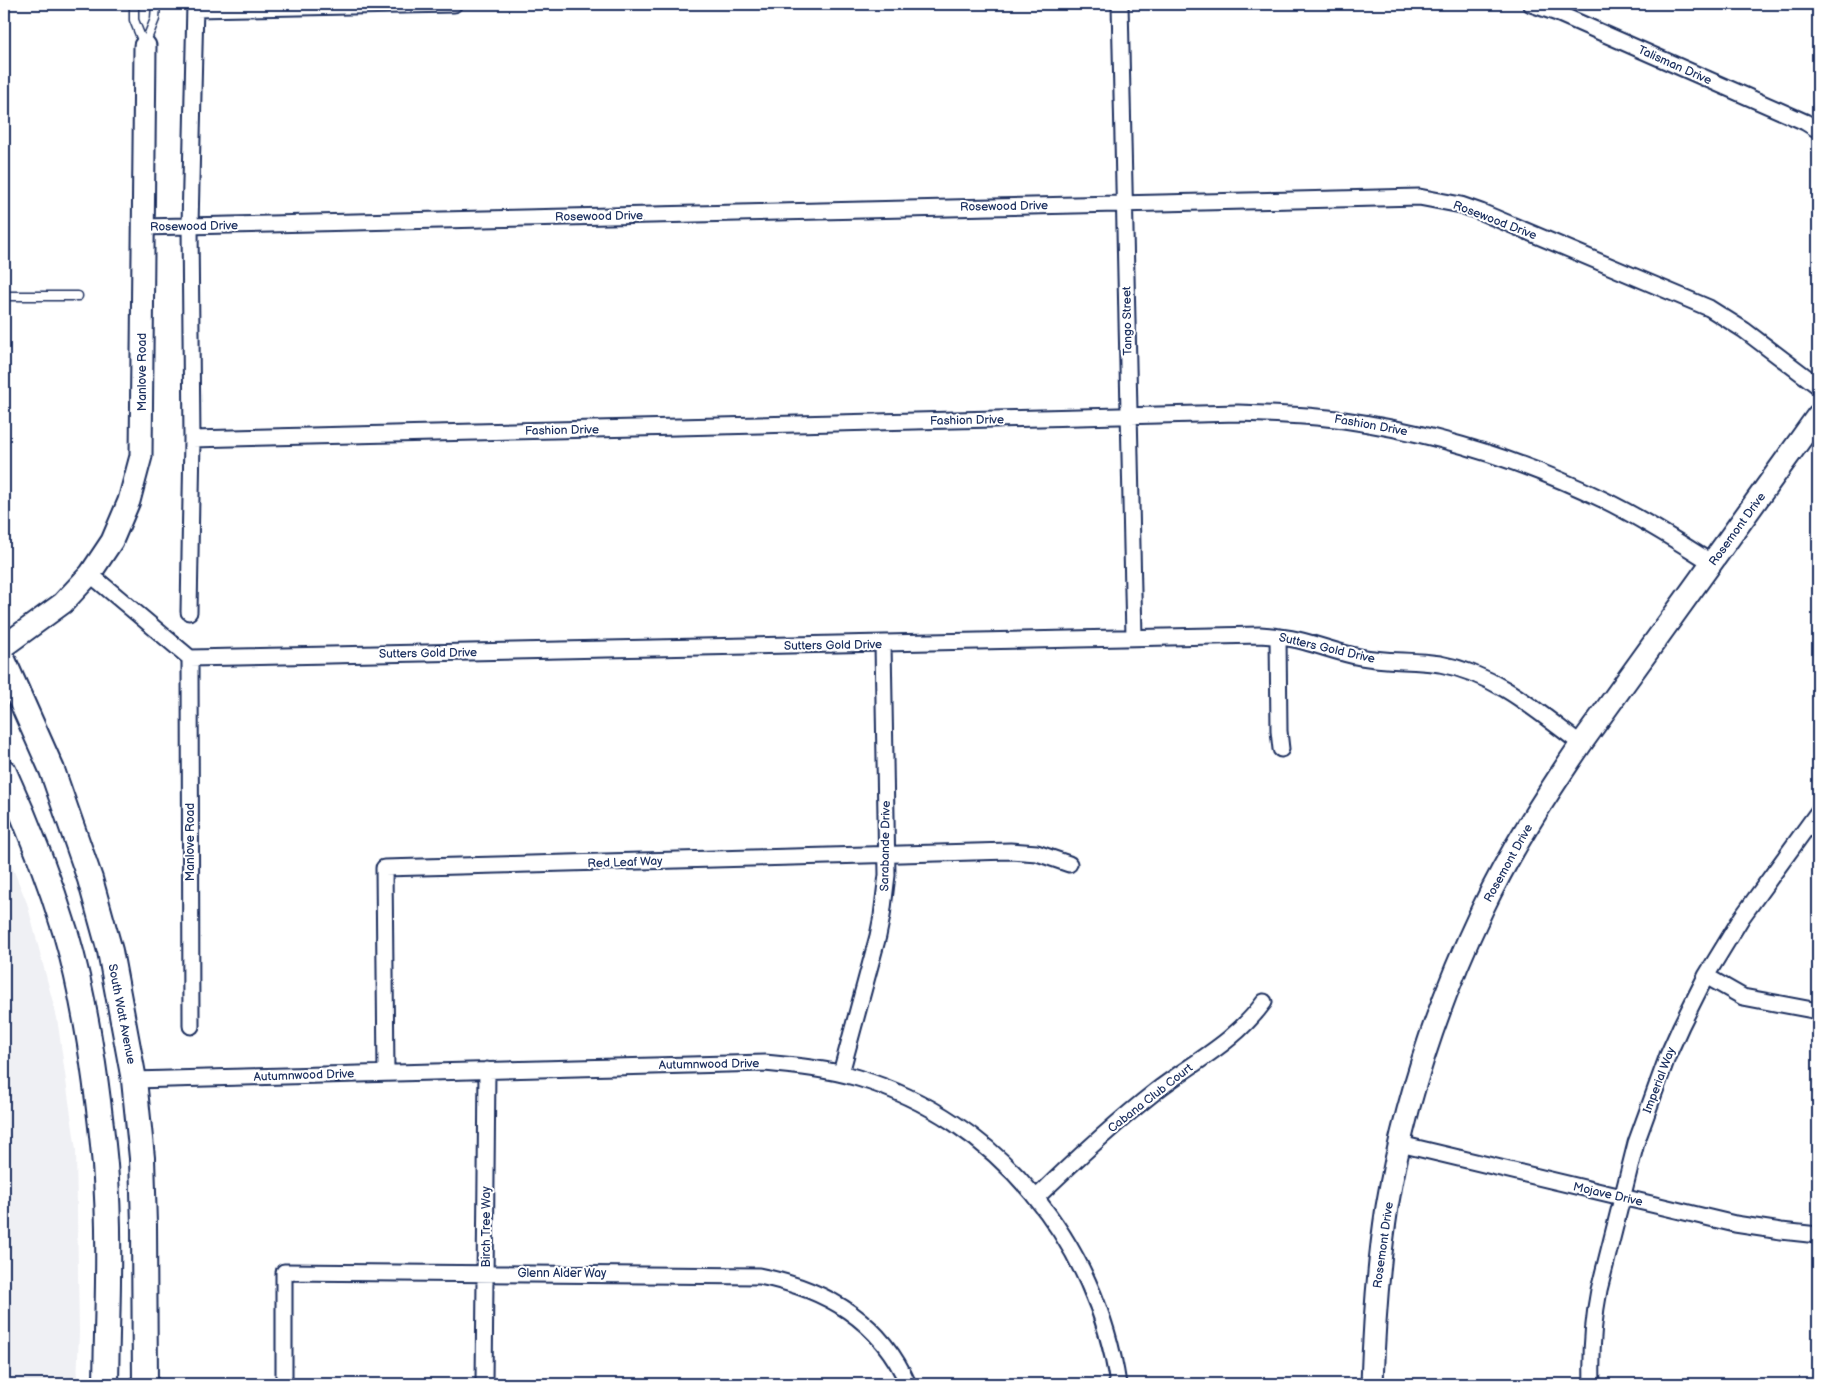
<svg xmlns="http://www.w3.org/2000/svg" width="1822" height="1388" font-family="'Balsamiq Sans',sans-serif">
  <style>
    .built { fill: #eff0f4 }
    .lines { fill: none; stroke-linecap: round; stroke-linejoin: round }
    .lane-casing { stroke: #1b2f5e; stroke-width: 11 }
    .street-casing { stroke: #1b2f5e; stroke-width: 19 }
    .secondary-casing { stroke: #1b2f5e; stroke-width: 25 }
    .primary-casing { stroke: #1b2f5e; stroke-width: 28 }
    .lane { stroke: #fff; stroke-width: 8 }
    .street { stroke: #fff; stroke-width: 15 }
    .secondary { stroke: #fff; stroke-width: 21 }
    .primary { stroke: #fff; stroke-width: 24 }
    .labels { text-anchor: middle; stroke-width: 4; stroke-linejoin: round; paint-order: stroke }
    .street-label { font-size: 12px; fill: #1b2f5e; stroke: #fff }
  </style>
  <rect width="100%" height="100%" fill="#fff"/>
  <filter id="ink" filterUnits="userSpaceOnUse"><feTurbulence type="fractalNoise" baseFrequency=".02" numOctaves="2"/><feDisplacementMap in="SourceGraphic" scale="10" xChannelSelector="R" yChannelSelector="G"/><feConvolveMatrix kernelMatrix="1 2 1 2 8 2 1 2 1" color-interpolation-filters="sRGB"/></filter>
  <g filter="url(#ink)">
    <path class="built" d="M 4,847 L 27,903 L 57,1018 L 76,1150 L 79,1332 L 77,1384 L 4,1384 Z"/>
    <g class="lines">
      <g class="lane-casing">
        <path id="lane" d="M 134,4 L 134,20 L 144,45
          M 145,44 L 155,19 L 156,4
          M 4,296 L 78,296"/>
      </g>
      <g class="street-casing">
        <path id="street" d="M 1120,4 L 1134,637
          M 1531,4 L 1557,13 L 1805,122 L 1818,130
          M 195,9 L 454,4
          M 143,227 L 1419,197 L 1461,205 L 1481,212 L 1709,308 L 1744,330 L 1818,386
          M 192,439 L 1238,413 C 1274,414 1309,415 1344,420 C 1434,433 1522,460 1604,500 C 1641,518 1677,541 1712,563
          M 90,574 L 190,658 L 1260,635 C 1273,636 1285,637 1298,640 C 1319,645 1339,653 1360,657 C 1387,662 1413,660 1440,664 C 1496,674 1537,711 1581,744
          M 189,612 L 192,439 L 190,226 L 195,4
          M 1278,637 L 1279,731 L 1281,749
          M 190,658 L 191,1026
          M 1706,976 L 1743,997 L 1818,1011
          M 386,1073 L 384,868 L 1010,851 L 1037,853 L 1069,864
          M 841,1073 L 878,936 L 882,916 L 887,875 L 883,644
          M 134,1080 L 765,1063 C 797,1066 828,1069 858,1078 C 997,1119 1097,1243 1118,1384
          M 1400,1144 L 1735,1224 L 1781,1231 L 1818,1235
          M 1037,1197 C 1075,1160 1114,1124 1156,1091 C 1195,1061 1234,1043 1264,1002
          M 284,1384 L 284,1272 L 759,1276 C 826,1289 880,1320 908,1384
          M 484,1384 L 487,1070
          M 1592,1384 C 1591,1352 1593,1321 1599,1290 L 1636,1143 L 1668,1055 L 1681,1026 L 1706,976 L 1742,917 L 1818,812"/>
      </g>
      <g class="secondary-casing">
        <path id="secondary" d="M 4,646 L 63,603 L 90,574 L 112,541 L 129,501 L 141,456 L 145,46
          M 1372,1384 C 1374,1325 1378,1266 1387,1207 C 1404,1105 1438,1003 1482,910 C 1510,851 1545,797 1581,744 L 1818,415"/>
      </g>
      <g class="primary-casing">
        <path id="primary" d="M 4,662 L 52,770 L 90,879 L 110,951 L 134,1080 L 142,1158 L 144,1225 L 145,1384
          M 4,772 C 28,824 49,878 66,934 C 87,1005 98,1091 105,1165 C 111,1237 107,1312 106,1384"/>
      </g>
      <use href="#lane" class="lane"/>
      <use href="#street" class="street"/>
      <use href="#secondary" class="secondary"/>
      <use href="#primary" class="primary"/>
    </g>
  </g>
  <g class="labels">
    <g class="street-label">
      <text transform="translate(1675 65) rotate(24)" y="4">Talisman Drive</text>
      <text transform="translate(1004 206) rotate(-1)" y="4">Rosewood Drive</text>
      <text transform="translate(599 216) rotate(-1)" y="4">Rosewood Drive</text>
      <text transform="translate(1495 220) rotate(21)" y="4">Rosewood Drive</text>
      <text transform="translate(194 226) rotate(-1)" y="4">Rosewood Drive</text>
      <text transform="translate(1127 321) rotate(-91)" y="4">Tango Street</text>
      <text transform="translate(142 372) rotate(-90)" y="4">Manlove Road</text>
      <text transform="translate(967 420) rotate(-1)" y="4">Fashion Drive</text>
      <text transform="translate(1371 425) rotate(10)" y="4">Fashion Drive</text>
      <text transform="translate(562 430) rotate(-1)" y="4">Fashion Drive</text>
      <text transform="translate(1737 529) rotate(-54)" y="4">Rosemont Drive</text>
      <text transform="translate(833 645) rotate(-1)" y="4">Sutters Gold Drive</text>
      <text transform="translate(1327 648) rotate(13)" y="4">Sutters Gold Drive</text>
      <text transform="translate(428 653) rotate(-1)" y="4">Sutters Gold Drive</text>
      <text transform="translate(190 842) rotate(-90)" y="4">Manlove Road</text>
      <text transform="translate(885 846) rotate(-89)" y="4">Sarabande Drive</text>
      <text transform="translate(625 862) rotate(-2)" y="4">Red Leaf Way</text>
      <text transform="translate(1508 863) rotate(-61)" y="4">Rosemont Drive</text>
      <text transform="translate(122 1014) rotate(79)" y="4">South Watt Avenue</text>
      <text transform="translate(709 1064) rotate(-1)" y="4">Autumnwood Drive</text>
      <text transform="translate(304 1075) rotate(-2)" y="4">Autumnwood Drive</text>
      <text transform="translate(1659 1080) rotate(-69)" y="4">Imperial Way</text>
      <text transform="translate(1150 1098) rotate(-38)" y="4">Cabana Club Court</text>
      <text transform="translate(1608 1194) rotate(13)" y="4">Mojave Drive</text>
      <text transform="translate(486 1227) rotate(-90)" y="4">Birch Tree Way</text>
      <text transform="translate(1383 1245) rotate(-82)" y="4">Rosemont Drive</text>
      <text x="562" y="1277">Glenn Alder Way</text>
    </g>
  </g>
  <rect width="1822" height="1388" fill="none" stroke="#fff" stroke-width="20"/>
  <rect x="10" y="10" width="1802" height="1368" fill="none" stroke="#1b2f5e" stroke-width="2" filter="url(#ink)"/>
</svg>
